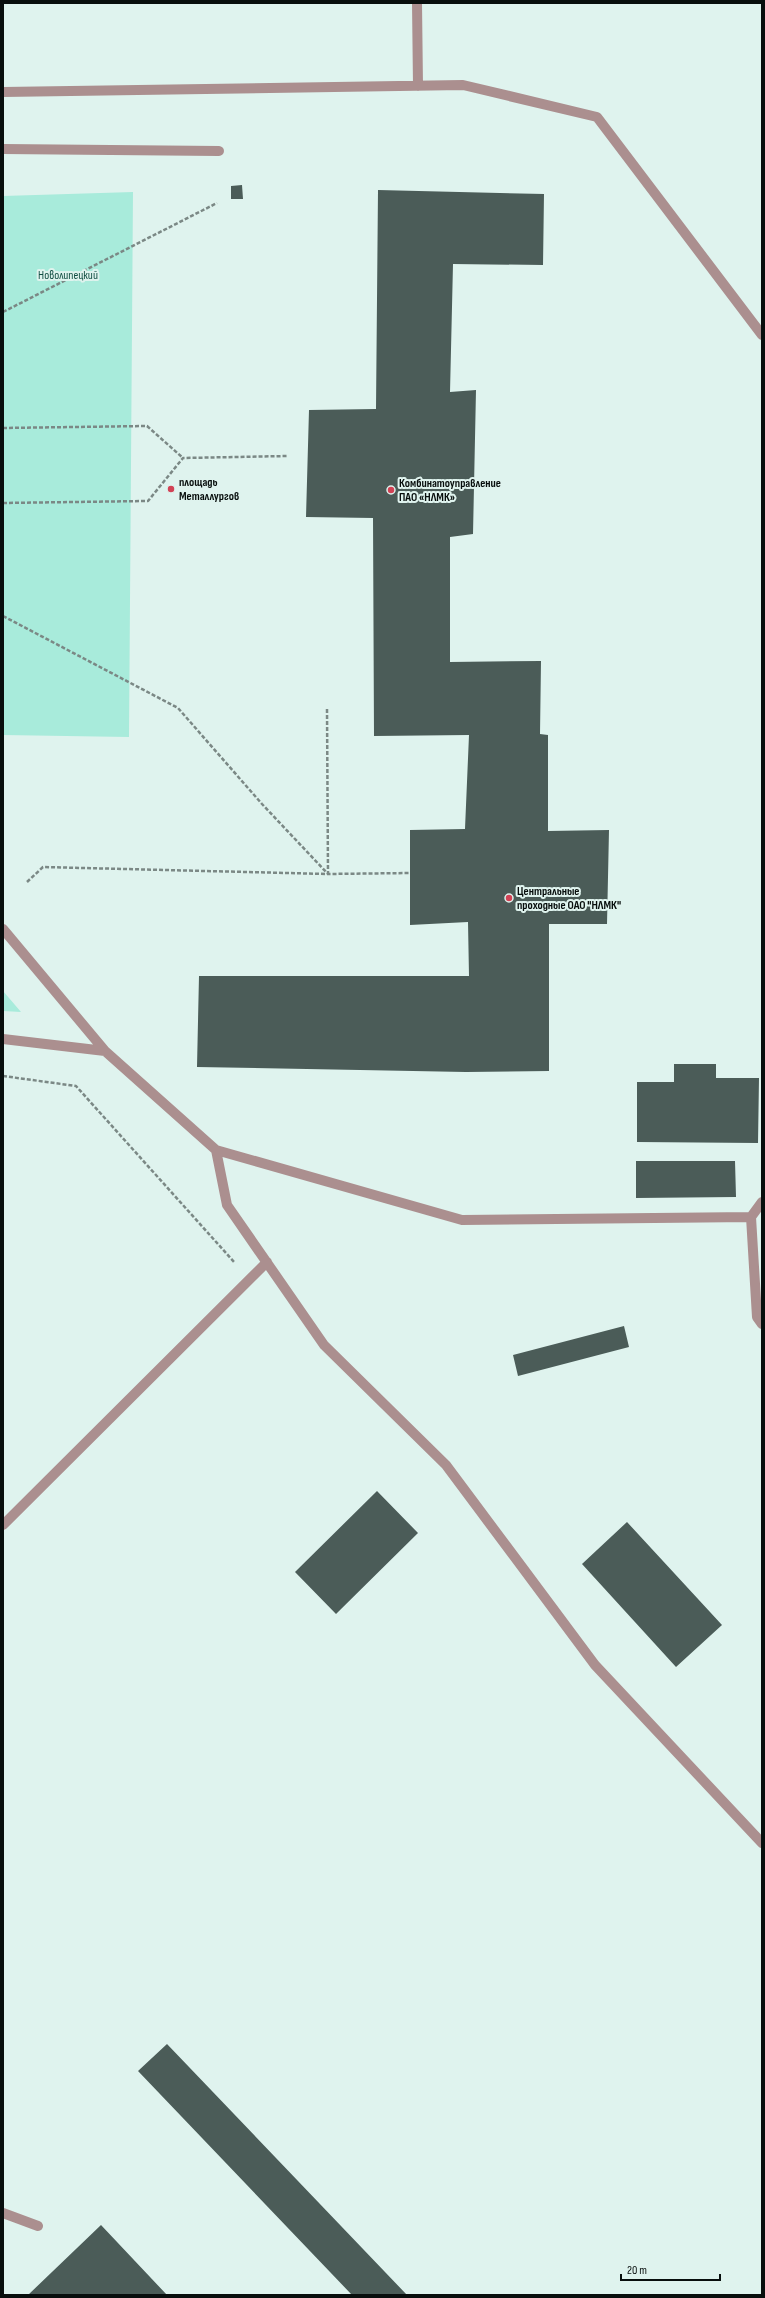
<svg xmlns="http://www.w3.org/2000/svg" width="765" height="2298" font-family="'Sofia Sans Condensed',sans-serif">
  <style>
    .green { fill: #a8ebdb }
    .building { fill: #4b5c58 }
    .lines { fill: none; stroke-linecap: round; stroke-linejoin: round }
    .path { stroke: #7b8885; stroke-width: 2.5; stroke-dasharray: 4 2; stroke-linecap: butt }
    .minor { stroke: #ab8f8f; stroke-width: 10 }
    .poi-dot { fill: #d24255; stroke: #dff3ee; stroke-width: 1.5 }
    .labels { text-anchor: middle; stroke-width: 4; stroke-linejoin: round; paint-order: stroke }
    .park-label { font-size: 12px; fill: #104d42; stroke: #dff3ee }
    .poi-label { font-size: 12px; font-weight: bold; fill: #080e0d; stroke: #dff3ee; text-anchor: start }
  </style>
  <rect width="100%" height="100%" fill="#dff3ee"/>
  <path class="green" d="M 133,192 L 129,737 L 3,735 L 3,196 Z
    M 3,991 L 21,1012 L 3,1011 Z"/>
  <path class="building" d="M 242,185 L 243,199 L 231,199 L 231,186 Z
    M 378,190 L 544,194 L 543,265 L 453,264 L 450,392 L 476,390 L 473,534 L 450,537 L 450,662 L 541,661 L 540,734 L 548,735 L 548,831 L 609,830 L 607,924 L 549,924 L 549,1071 L 466,1072 L 197,1067 L 199,976 L 469,976 L 468,922 L 410,925 L 410,830 L 465,829 L 469,735 L 374,736 L 373,518 L 306,517 L 309,410 L 376,409 Z
    M 674,1064 L 716,1064 L 716,1078 L 759,1078 L 758,1143 L 637,1142 L 637,1082 L 674,1082 Z
    M 636,1161 L 735,1161 L 736,1197 L 636,1198 Z
    M 624,1326 L 629,1347 L 518,1376 L 513,1355 Z
    M 377,1491 L 418,1533 L 336,1614 L 295,1572 Z
    M 627,1522 L 722,1625 L 676,1667 L 582,1564 Z
    M 167,2044 L 407,2295 L 352,2295 L 138,2071 Z
    M 101,2225 L 167,2295 L 28,2295 Z"/>
  <g class="lines">
    <path class="path" d="M 3,312 L 217,203
      M 3,428 L 147,426 L 183,458
      M 3,503 L 148,501 L 183,458 L 288,456
      M 3,616 L 178,708 L 262,804 L 328,874 L 410,873
      M 27,882 L 43,867 L 328,874 L 327,708
      M 3,1076 L 76,1086 L 235,1263"/>
    <path class="minor" d="M 417,3 L 418,86
      M 3,92 L 463,85 L 597,117 L 762,335
      M 3,149 L 219,151
      M 3,929 L 105,1051 L 216,1150 L 462,1220 L 751,1217 L 762,1202
      M 3,1039 L 105,1051
      M 216,1150 L 227,1205 L 324,1345 L 446,1465 L 595,1665 L 762,1843
      M 751,1217 L 757,1317 L 762,1324
      M 3,1525 L 267,1262
      M 3,2213 L 38,2226"/>
  </g>
  <g class="poi-dot">
    <circle cx="171" cy="489" r="4"/>
    <circle cx="391" cy="490" r="4"/>
    <circle cx="509" cy="898" r="4"/>
  </g>
  <g class="labels">
    <g class="park-label">
      <text x="68" y="279">Новолипецкий</text>
    </g>
    <g class="poi-label">
      <text x="179" y="486">площадь<tspan x="179" dy="14">Металлургов</tspan></text>
      <text x="399" y="487">Комбинатоуправление<tspan x="399" dy="14">ПАО «НЛМК»</tspan></text>
      <text x="517" y="895">Центральные<tspan x="517" dy="14">проходные ОАО "НЛМК"</tspan></text>
    </g>
  </g>
  <rect width="765" height="2298" fill="none" stroke="#080e0d" stroke-width="8"/>
  <path d="M621 2274v6h99v-6" fill="none" stroke="#080e0d" stroke-width="2"/>
  <text x="627" y="2274" font-size="12" fill="#080e0d" stroke="#dff3ee" stroke-width="3" paint-order="stroke">20 m</text>
</svg>
